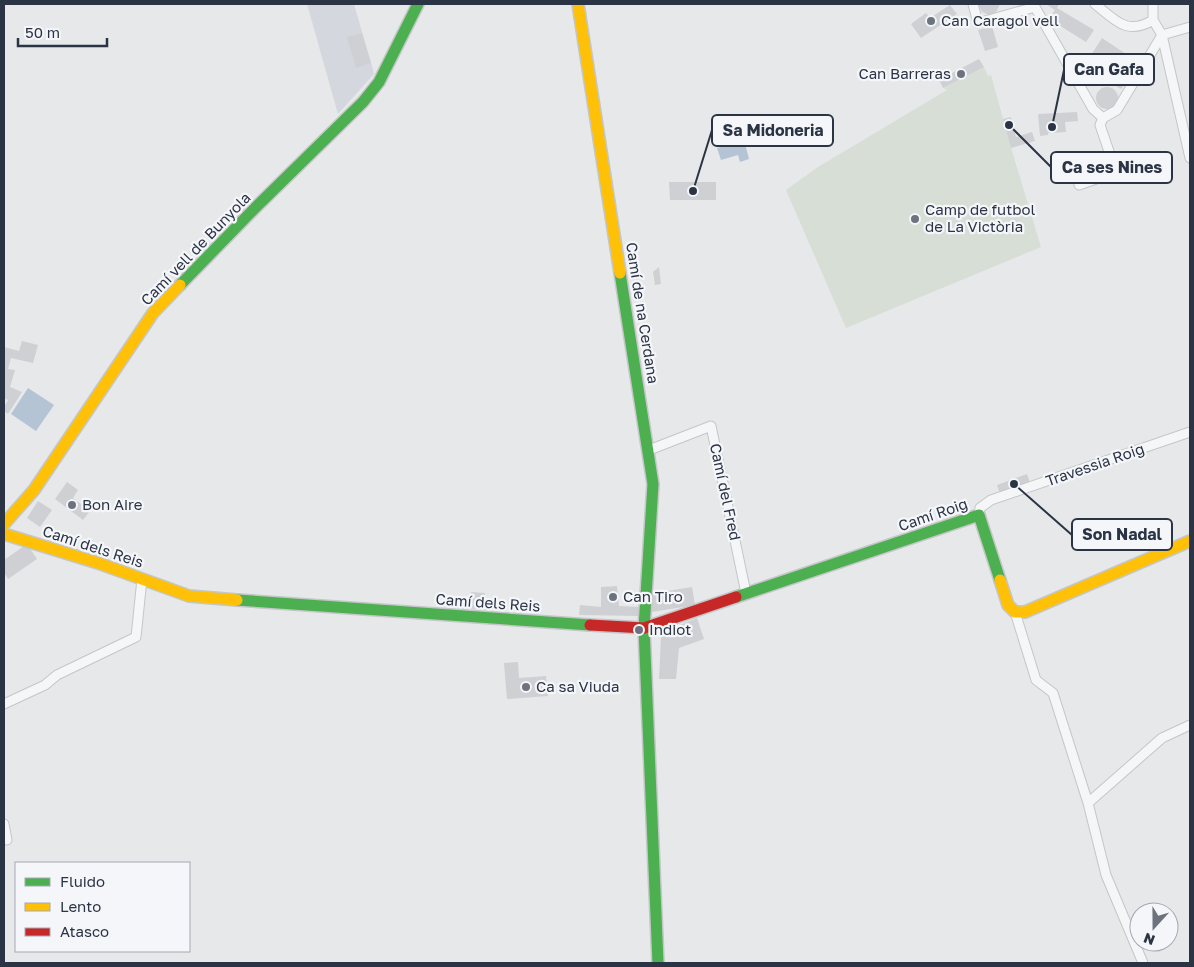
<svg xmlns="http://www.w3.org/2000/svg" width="1194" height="967" font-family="'Golos Text',sans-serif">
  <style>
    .built { fill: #d4d7dd }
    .green { fill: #d6ded6 }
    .water { fill: #b4c4d5 }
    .building { fill: #ced0d3 }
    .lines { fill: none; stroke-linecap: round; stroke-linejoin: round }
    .street-casing { stroke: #c4c6c8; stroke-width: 11 }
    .fast-casing { stroke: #c4c6c8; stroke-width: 14 }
    .slow-casing { stroke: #c4c6c8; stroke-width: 14 }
    .jam-casing { stroke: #c4c6c8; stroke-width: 14 }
    .street { stroke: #f5f6f7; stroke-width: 9 }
    .fast { stroke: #4caf50; stroke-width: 11 }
    .slow { stroke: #ffc107; stroke-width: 11 }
    .jam { stroke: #c62828; stroke-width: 11 }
    .poi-dot { fill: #6c737f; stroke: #f4f6f9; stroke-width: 2 }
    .labels { text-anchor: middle; stroke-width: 4.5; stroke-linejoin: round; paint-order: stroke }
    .poi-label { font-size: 15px; fill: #2b3445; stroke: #f4f6f9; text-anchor: start }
    .street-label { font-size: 15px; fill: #2b3445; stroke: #f4f6f9 }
    .leader { fill: none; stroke: #2b3445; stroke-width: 2 }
    .callout-dot { fill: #2b3445; stroke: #f4f6f9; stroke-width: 2 }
    .callout { fill: #f4f6f9; stroke: #2b3445; stroke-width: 2 }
    .callout-label { font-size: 16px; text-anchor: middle; font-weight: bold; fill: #2b3445 }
  </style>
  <rect width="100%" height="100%" fill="#e6e8ea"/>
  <path class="built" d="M 307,4 L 354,4 L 371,63 L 374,74 L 338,114 Z"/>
  <path class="green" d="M 984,67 L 988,76 L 991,75 L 1011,148 L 1041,247 L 846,328 L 786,190 L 818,167 L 947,90 L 943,88 Z"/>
  <path class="water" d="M 744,140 L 749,159 L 740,162 L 738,155 L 721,160 L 717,148 Z
    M 28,388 L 54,405 L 36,431 L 11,414 Z"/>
  <path class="building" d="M 978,4 L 1000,4 L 996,12 L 989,15 L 982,12 Z
    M 1046,4 L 1059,4 L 1057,8 L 1094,30 L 1086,42 L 1049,19 L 1055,10 Z
    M 950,5 L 957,14 L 921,38 L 911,24 L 926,13 L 930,18 Z
    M 992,26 L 998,47 L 985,51 L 978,30 Z
    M 362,33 L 371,63 L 356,68 L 347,37 Z
    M 1102,38 L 1138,62 L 1121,89 L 1084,66 Z
    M 979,59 L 984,67 L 943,88 L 939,80 Z
    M1096 98a11 11 0 1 1 22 0a11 11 0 1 1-22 0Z
    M 1077,112 L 1078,121 L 1065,122 L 1066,132 L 1048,133 L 1048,135 L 1040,136 L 1038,114 Z
    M 1011,117 L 1016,137 L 1032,132 L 1035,141 L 1011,148 L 1003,119 Z
    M 669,182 L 716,182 L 716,200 L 670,200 Z
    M 659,267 L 661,284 L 655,285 L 653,272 Z
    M 22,341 L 38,345 L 33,363 L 11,358 L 8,369 L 15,370 L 10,387 L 22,392 L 8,414 L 4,411 L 4,407 L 8,400 L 4,398 L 4,347 L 19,351 Z
    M 1027,474 L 1030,483 L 1000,494 L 997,485 Z
    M 67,482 L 78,490 L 73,498 L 90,511 L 83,520 L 55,499 Z
    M 38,501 L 52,510 L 40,527 L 27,518 Z
    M 27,544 L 37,559 L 8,579 L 4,572 L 4,560 Z
    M 617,586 L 619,606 L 640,607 L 640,616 L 579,615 L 580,605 L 601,607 L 601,587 Z
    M 692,587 L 695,605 L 652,612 L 649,594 Z
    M 471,592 L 485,593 L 484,604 L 487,604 L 487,610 L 453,608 L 453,597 L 471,598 Z
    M 697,618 L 704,639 L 679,648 L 676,679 L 659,679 L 661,636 L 672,628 Z
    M 518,662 L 519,678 L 546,676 L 548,696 L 507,699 L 504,663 Z"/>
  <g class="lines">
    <g class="street-casing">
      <path id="street" d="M 973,4 L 978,23 L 1035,7 L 1093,109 L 1103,118 L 1117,110 L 1162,35 L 1190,27
        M 1095,4 C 1115,20 1127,36 1153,20 L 1153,4
        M 1153,20 L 1162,35 L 1190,158
        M 1079,185 L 1116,172 L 1100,125 L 1103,118
        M 649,450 L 711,426 L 746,593
        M 979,515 L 980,508 L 991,500 L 1190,432
        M 1015,612 L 1036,680 L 1053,693 L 1088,803 L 1106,875 L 1143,963
        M 4,704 L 45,685 L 57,675 L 136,637 L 142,579
        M 1088,803 L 1162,738 L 1190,725
        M 4,824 L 7,840"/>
    </g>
    <g class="fast-casing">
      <path id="fast" d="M 620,273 L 653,484 L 644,628 L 658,963
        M 180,285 L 255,208 L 363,102 L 379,82 L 418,4
        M 736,597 L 979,515 L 1000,580
        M 237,600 L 590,625"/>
    </g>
    <g class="slow-casing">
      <path id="slow" d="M 578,4 L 620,273
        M 4,524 L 34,490 L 153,313 L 180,285
        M 4,534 L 98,563 L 189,596 L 237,600
        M 1000,580 L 1008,605 L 1015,612 L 1025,612 L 1190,541"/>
    </g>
    <g class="jam-casing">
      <path id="jam" d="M 590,625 L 644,628 L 736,597"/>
    </g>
    <use href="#street" class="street"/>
    <use href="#fast" class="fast"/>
    <use href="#slow" class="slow"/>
    <use href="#jam" class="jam"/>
  </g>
  <g class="poi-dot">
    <circle cx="931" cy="21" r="5"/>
    <circle cx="961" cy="74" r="5"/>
    <circle cx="915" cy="219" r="5"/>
    <circle cx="72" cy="505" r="5"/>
    <circle cx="613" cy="597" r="5"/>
    <circle cx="639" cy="630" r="5"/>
    <circle cx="526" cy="687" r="5"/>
  </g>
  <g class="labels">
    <g class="poi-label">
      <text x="941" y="26">Can Caragol vell</text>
      <text x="951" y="79" text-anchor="end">Can Barreras</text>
      <text x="925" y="215">Camp de futbol<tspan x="925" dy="17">de La Victòria</tspan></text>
      <text x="82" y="510">Bon Aire</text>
      <text x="623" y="602">Can Tiro</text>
      <text x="649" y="635">Indiot</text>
      <text x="536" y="692">Ca sa Viuda</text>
    </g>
    <g class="street-label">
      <text transform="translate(196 249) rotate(-46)" y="5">Camí vell de Bunyola</text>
      <text transform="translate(642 313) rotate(81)" y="5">Camí de na Cerdana</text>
      <text transform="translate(1095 465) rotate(-19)" y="5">Travessia Roig</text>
      <text transform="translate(725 492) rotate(78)" y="5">Camí del Fred</text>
      <text transform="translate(933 515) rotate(-19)" y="5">Camí Roig</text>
      <text transform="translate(93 547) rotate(18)" y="5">Camí dels Reis</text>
      <text transform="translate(488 603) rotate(4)" y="5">Camí dels Reis</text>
    </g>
  </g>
  <path class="leader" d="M1052 127L1064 70M693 191L712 130M1009 125L1051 167M1014 484L1072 535"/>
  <g class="callout-dot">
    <circle cx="1052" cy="127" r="5"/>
    <circle cx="693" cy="191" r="5"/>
    <circle cx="1009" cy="125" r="5"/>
    <circle cx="1014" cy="484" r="5"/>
  </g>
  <g class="callout">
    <rect x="1064" y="54" width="90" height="31" rx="5"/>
    <rect x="712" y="115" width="121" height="31" rx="5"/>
    <rect x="1051" y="152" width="121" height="31" rx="5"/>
    <rect x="1072" y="519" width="100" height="31" rx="5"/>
  </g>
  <g class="callout-label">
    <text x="1109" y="75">Can Gafa</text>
    <text x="773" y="136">Sa Midoneria</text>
    <text x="1112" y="173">Ca ses Nines</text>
    <text x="1122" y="540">Son Nadal</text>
  </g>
  <rect width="1194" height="967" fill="none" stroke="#2b3445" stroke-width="10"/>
  <rect x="15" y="862" width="175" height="90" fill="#f4f6f9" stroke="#a4a8b1"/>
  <rect x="25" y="878" width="25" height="8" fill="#4caf50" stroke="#a4a8b1"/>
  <text x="60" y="887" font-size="15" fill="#2b3445">Fluido</text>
  <rect x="25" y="903" width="25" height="8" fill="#ffc107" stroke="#a4a8b1"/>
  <text x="60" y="912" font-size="15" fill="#2b3445">Lento</text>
  <rect x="25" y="928" width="25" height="8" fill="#c62828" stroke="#a4a8b1"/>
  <text x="60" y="937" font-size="15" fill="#2b3445">Atasco</text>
  <g transform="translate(1154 927) rotate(201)"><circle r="24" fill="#f4f6f9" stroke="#a4a8b1"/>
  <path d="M0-4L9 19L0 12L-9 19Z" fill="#6c737f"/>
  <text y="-8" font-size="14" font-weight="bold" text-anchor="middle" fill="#2b3445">N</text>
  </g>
  <path d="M18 38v8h89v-8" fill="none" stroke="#2b3445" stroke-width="2.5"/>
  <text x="25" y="38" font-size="15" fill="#2b3445" stroke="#f4f6f9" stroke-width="4" paint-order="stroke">50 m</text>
</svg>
